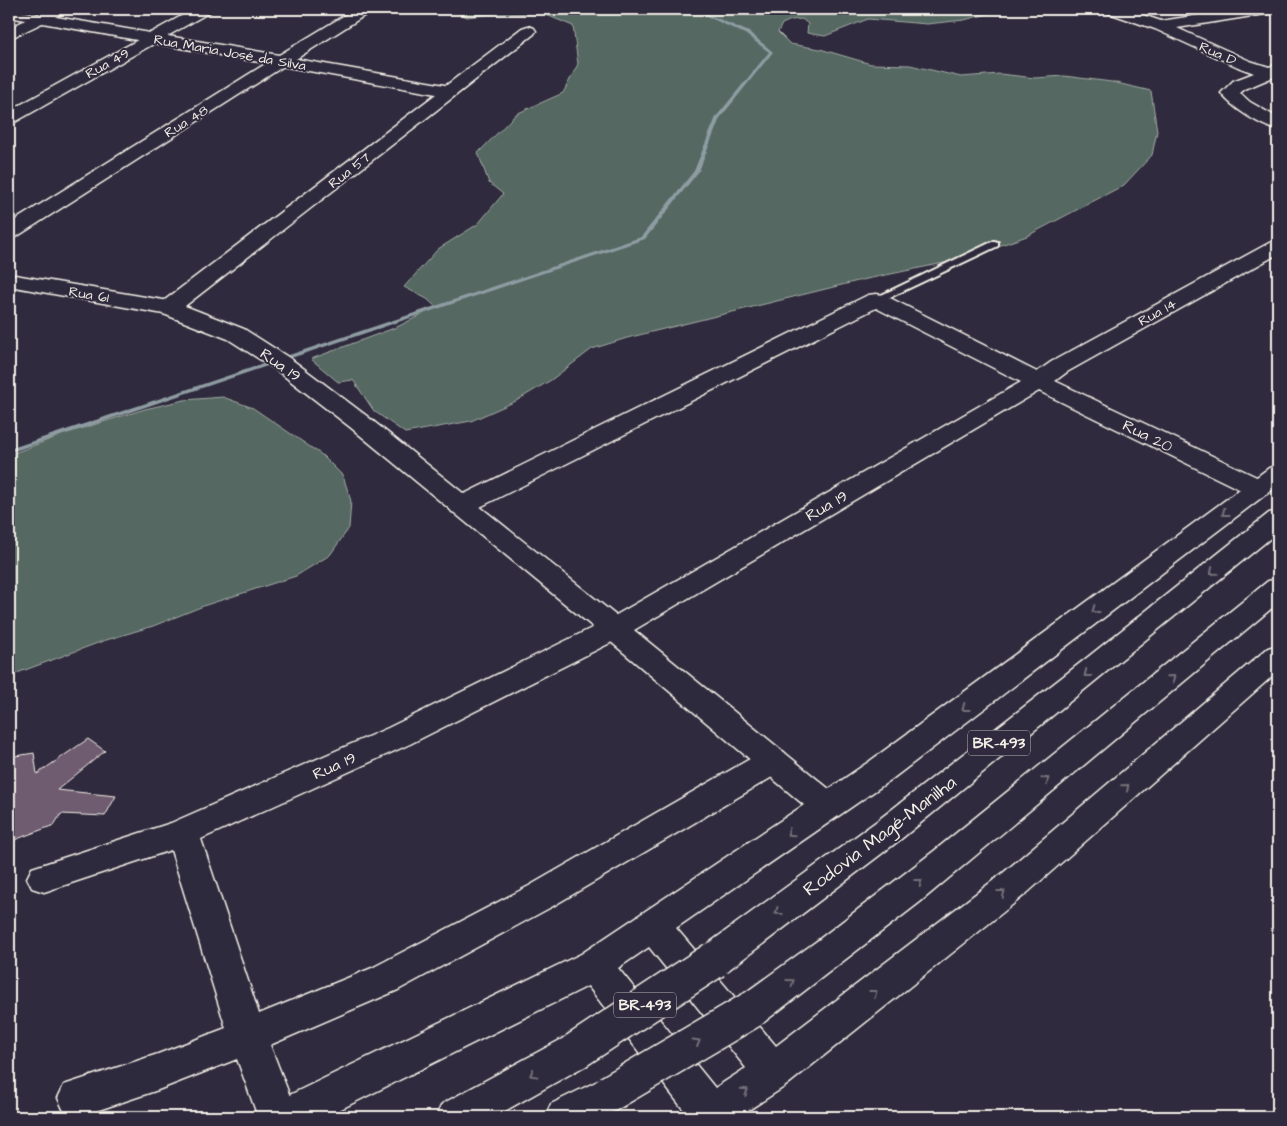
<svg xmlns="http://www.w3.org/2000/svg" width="1287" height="1126" font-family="'Architects Daughter',sans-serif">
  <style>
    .green { fill: #546862; stroke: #a4aca5 }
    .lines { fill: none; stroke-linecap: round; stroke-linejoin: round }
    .stream { fill: #8f9da3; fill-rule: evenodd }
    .building { fill: #705b71; stroke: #f4f1e8 }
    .lane-casing { stroke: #f4f1e8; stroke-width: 4 }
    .street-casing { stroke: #f4f1e8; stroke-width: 3 }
    .secondary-casing { stroke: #f4f1e8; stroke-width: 3 }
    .highway-casing { stroke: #f4f1e8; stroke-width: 3 }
    .lane { fill: #2f2a3d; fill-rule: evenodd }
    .street { fill: #2f2a3d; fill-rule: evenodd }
    .secondary { fill: #2f2a3d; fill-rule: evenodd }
    .highway { fill: #2f2a3d; fill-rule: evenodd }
    .highway-bridge-casing { stroke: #f4f1e8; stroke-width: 39; stroke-linecap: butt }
    .highway-bridge { stroke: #2f2a3d; stroke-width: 36 }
    .oneway { stroke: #747079 }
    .labels { text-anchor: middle; stroke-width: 4; stroke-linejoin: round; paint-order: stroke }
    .far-street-label { font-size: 14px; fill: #f4f1e8; stroke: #2f2a3d }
    .shield { fill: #2f2a3d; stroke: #b9b5b5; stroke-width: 1 }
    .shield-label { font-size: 15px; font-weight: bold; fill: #f4f1e8 }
    .street-label { font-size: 16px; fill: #f4f1e8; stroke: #2f2a3d }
    .near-street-label { font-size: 19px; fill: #f4f1e8; stroke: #2f2a3d }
  </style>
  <rect width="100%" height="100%" fill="#2f2a3d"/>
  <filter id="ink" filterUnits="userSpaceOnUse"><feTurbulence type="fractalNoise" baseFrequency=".02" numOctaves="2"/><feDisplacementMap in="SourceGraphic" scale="10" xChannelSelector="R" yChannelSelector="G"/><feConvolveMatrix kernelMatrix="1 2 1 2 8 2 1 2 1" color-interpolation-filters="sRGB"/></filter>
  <g filter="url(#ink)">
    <path class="green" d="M 457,9 L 1007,9 L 964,20 L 927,24 L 868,19 L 825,36 L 807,33 L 808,24 L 802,19 L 791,20 L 782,24 L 778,32 L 790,44 L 820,49 L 871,64 L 910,65 L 961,77 L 1000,74 L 1035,78 L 1064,76 L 1112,82 L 1151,91 L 1157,131 L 1152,155 L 1124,185 L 1027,236 L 958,260 L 862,280 L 627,338 L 592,349 L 551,380 L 516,401 L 471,421 L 405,433 L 374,411 L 353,380 L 338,382 L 311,359 L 397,327 L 436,307 L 427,299 L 404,287 L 438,249 L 478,224 L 503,194 L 489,183 L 478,153 L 516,114 L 563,93 L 578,64 L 573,26 L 544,14 L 499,13 L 467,17 L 456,12 Z
      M 223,397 L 253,408 L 322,455 L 343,476 L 351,501 L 349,528 L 330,555 L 296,576 L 206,605 L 153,626 L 103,641 L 9,676 L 9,455 L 64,434 L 145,409 L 184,400 Z"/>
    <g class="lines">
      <path class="stream" d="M 691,9 L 696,9 L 749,32 L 773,52 L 720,118 L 699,171 L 645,239 L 9,453 L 9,449 L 641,237 L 694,171 L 716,117 L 769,52 L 745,34 Z"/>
    </g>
    <path class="building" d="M 88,739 L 105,751 L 57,790 L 116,796 L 105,816 L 61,814 L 54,825 L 9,842 L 9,757 L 34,753 L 37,774 Z"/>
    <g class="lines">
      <g class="lane-casing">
        <path id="lane" d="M 994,241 L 998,242 L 998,246 L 880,302 L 872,302 L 871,300 Z"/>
      </g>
      <g class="street-casing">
        <path id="street" d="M 49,9 L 68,9 L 65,12 L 9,39 L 9,28 Z
          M 194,9 L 213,9 L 210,12 L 15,122 L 9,123 L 9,111 Z
          M 1103,9 L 1125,9 L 1161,21 L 1238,9 L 1272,9 L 1270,12 L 1265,14 L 1177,28 L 1250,61 L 1269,67 L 1278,64 L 1278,75 L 1245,89 L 1240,93 L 1250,102 L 1278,118 L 1278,130 C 1261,126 1232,108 1221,93 L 1233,81 L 1254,73 L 1238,67 L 1155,29 L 1106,12 Z
          M 528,26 L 534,28 L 536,31 L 534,34 L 456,95 L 444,95 L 442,91 L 444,87 L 522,28 Z
          M 281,56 L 287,58 L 289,61 L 287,64 L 16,237 L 9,239 L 9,224 L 275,58 Z
          M 1278,240 L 1278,254 L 1067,372 L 1055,381 L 1267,482 L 1271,488 L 1267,494 L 1258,496 L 1249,494 L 1039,391 L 624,636 L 410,744 L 201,839 L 259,1014 L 372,968 L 529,886 L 762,752 L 773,749 L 784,752 L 789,761 L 784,770 L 553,906 L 398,990 L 270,1045 L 298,1117 L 258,1117 L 237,1059 L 158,1090 L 78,1117 L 64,1111 L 58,1098 L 64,1085 L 158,1054 L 226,1028 L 171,850 L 44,892 L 32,888 L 27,878 L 32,868 L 171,823 L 388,728 L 604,622 L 1021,382 L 876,308 L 470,512 L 461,514 L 452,512 L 448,506 L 452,500 L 868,295 L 876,294 L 884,295 L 1037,372 L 1051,362 L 1271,242 Z
          M 9,274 L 169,301 L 177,303 L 180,308 L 177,313 L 169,315 L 9,286 Z"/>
      </g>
      <g class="secondary-casing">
        <path id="secondary" d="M 9,9 L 279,55 L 355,9 L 372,9 L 370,12 L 296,59 L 456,87 L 458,91 L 456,95 L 185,306 L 244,329 L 291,359 L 368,417 L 624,622 L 829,789 L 870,761 L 1269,468 L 1278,465 L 1278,485 L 892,779 L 676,928 L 776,1046 L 1003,873 L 1268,648 L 1278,645 L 1278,671 L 1027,893 L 787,1085 L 738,1117 L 684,1117 L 686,1113 L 588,986 L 325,1117 L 265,1117 L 271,1104 L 581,954 L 804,805 L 604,636 L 350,427 L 275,369 L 228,339 L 161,313 L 158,308 L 161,303 L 436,94 L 9,17 ZM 649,947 L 746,1068 L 715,1088 L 618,968 Z"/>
      </g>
      <g class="highway-casing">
        <path id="highway" d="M 1278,511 L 1278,532 L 901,839 L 727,971 L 714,976 L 701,971 L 696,960 L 701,949 L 877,821 L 1088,657 L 1269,513 Z
          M 1278,579 L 1278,603 L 920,902 L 764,1022 L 751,1027 L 738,1022 L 732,1010 L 738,998 L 817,941 L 934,851 L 1268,581 Z
          M 576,1033 L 590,1039 L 595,1051 L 590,1063 L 494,1117 L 436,1117 L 442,1104 L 562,1039 Z
          M 610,1075 L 624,1080 L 630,1093 L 624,1106 L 603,1117 L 545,1117 L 551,1104 Z"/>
      </g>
      <use href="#lane" class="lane"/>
      <use href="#street" class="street"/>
      <use href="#secondary" class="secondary"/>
      <use href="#highway" class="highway"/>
      <g class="highway-bridge-casing">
        <path id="highway-bridge" d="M 576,1051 L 714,960
          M 610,1093 L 751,1010"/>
      </g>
      <use href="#highway-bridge" class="highway-bridge"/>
    </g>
    <defs><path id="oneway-chevron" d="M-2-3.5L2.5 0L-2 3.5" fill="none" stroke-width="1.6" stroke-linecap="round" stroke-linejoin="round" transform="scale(1.25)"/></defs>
    <g class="oneway">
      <use href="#oneway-chevron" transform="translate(1225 513) rotate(143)"/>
      <use href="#oneway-chevron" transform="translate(1213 572) rotate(141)"/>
      <use href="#oneway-chevron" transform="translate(1095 610) rotate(143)"/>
      <use href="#oneway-chevron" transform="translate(1087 674) rotate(142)"/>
      <use href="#oneway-chevron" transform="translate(1172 678) rotate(-40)"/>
      <use href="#oneway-chevron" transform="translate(965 708) rotate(143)"/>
      <use href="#oneway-chevron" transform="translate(1046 780) rotate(-39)"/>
      <use href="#oneway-chevron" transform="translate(1126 787) rotate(-41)"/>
      <use href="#oneway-chevron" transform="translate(790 833) rotate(146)"/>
      <use href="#oneway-chevron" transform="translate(919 882) rotate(-38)"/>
      <use href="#oneway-chevron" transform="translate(1002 893) rotate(-38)"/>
      <use href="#oneway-chevron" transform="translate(778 912) rotate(144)"/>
      <use href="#oneway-chevron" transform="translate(791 982) rotate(-36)"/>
      <use href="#oneway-chevron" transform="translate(874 993) rotate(-38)"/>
      <use href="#oneway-chevron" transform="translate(697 1042) rotate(-30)"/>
      <use href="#oneway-chevron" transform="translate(533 1074) rotate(151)"/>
      <use href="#oneway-chevron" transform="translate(745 1091) rotate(-33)"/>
    </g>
  </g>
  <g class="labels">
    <g class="far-street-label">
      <text transform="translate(230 52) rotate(10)" y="5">Rua Maria José da Silva</text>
      <text transform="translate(1218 53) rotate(24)" y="5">Rua D</text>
      <text transform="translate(107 63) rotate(-29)" y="5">Rua 49</text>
      <text transform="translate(186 121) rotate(-32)" y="5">Rua 48</text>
      <text transform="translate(349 170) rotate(-38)" y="5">Rua 57</text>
      <text transform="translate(89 294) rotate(10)" y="5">Rua 61</text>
      <text transform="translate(1157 312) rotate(-29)" y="5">Rua 14</text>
    </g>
    <g class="shield">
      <rect x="968" y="730.5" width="62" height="25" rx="4"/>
      <rect x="614" y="992.5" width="62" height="25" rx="4"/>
    </g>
    <g class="shield-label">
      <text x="999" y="748">BR-493</text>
      <text x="645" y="1010">BR-493</text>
    </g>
    <g class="street-label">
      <text transform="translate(281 364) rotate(35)" y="6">Rua 19</text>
      <text transform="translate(1148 435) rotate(26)" y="6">Rua 20</text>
      <text transform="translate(826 505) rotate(-30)" y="6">Rua 19</text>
      <text transform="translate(334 765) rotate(-24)" y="6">Rua 19</text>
    </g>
    <g class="near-street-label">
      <text transform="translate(879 835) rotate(-37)" y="7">Rodovia Magé-Manilha</text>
    </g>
  </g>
  <rect width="1287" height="1126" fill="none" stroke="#2f2a3d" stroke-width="30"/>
  <rect x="15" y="15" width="1257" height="1096" fill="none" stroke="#f4f1e8" stroke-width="2" filter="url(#ink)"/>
</svg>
